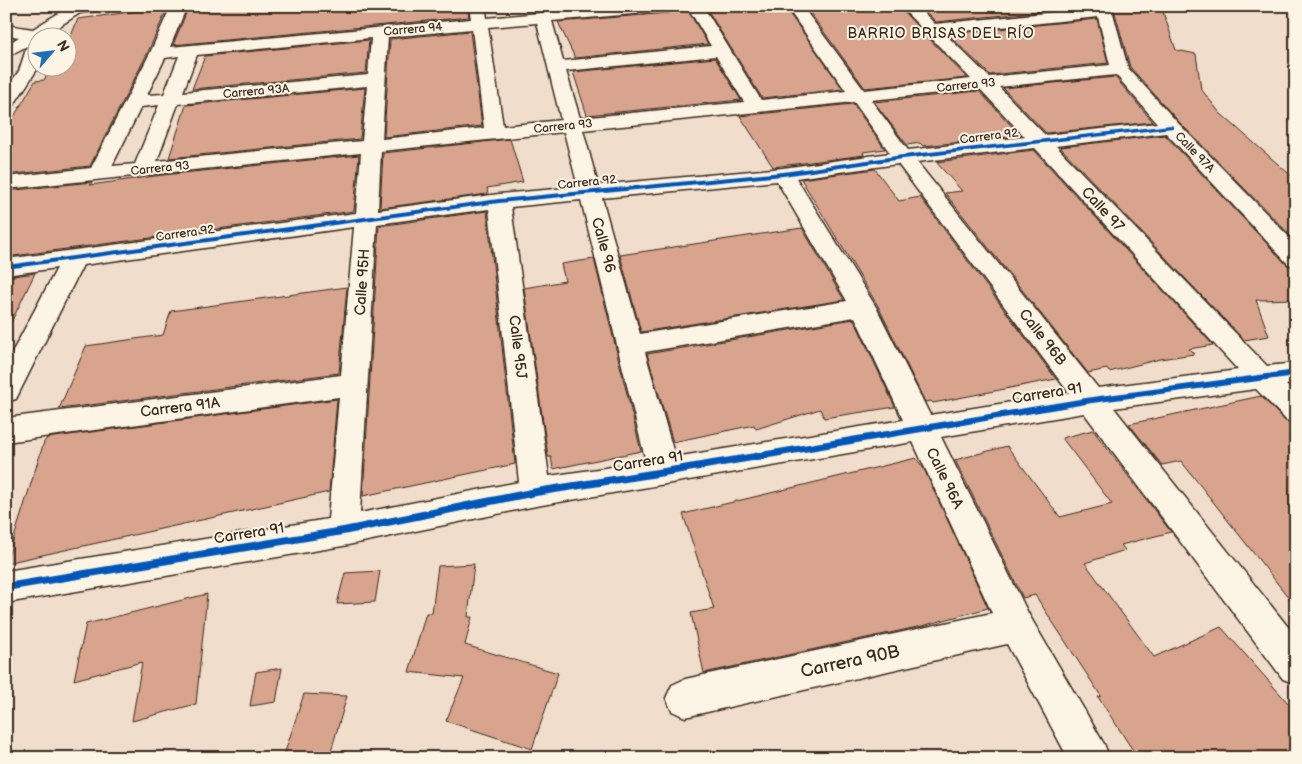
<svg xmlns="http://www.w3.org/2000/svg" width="1302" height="764" font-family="'Balsamiq Sans',sans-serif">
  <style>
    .building { fill: #d8a48e; stroke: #3b2a1e }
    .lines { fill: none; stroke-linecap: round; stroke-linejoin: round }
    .street-casing { stroke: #3b2a1e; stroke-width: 3 }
    .street { fill: #fcf5e5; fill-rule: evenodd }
    .cycleway-casing { stroke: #fcf5e5; stroke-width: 3 }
    .cycleway { fill: #0057b8; fill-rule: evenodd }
    .labels { text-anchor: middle; stroke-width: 4; stroke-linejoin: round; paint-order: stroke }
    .far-street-label { font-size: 12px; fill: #3b2a1e; stroke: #fcf5e5 }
    .far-neighbourhood-label { font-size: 14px; letter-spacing: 1px; fill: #3b2a1e; stroke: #fcf5e5 }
    .street-label { font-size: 15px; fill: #3b2a1e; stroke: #fcf5e5 }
    .near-street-label { font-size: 18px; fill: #3b2a1e; stroke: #fcf5e5 }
  </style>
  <rect width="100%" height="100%" fill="#f1ddcb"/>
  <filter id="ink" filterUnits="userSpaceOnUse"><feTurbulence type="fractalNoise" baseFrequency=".02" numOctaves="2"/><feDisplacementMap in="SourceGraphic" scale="10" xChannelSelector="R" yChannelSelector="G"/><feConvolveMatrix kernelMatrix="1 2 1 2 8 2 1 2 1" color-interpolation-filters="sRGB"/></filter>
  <g filter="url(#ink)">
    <path class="building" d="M 189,6 L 467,6 L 469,17 L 173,45 Z
      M 678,6 L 685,6 L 708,44 L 575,58 L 558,22 L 668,13 L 675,11 Z
      M 705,6 L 784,6 L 843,89 L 762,98 Z
      M 805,6 L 898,6 L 967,78 L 865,88 Z
      M 920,6 L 1093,6 L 936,22 Z
      M 1113,6 L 1161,6 L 1176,50 L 1196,54 L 1201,89 L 1220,113 L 1296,180 L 1296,241 L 1179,122 L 1130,67 Z
      M 168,7 L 148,52 L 90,166 L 6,175 L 6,130 L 35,81 L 44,80 L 51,68 L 68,68 L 68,43 L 78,19 Z
      M 1097,19 L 1108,63 L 990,75 L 948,34 Z
      M 470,31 L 482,126 L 384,137 L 390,39 Z
      M 369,40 L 366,73 L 192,89 L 205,56 Z
      M 715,58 L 741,100 L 587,115 L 573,72 Z
      M 1115,77 L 1153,122 L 1046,133 L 1003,88 Z
      M 365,88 L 360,139 L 169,158 L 186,105 Z
      M 979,91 L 1021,136 L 923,146 L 920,143 L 907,145 L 874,102 Z
      M 853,104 L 885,149 L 863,152 L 864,155 L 773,167 L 740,116 Z
      M 1165,135 L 1287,265 L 1296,268 L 1296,299 L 1256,300 L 1269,336 L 1244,340 L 1060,147 Z
      M 510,139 L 523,182 L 487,188 L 488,194 L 380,208 L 383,153 Z
      M 1034,150 L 1213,345 L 1189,349 L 1194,354 L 1160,359 L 1109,372 L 1107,369 L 1088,373 L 945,193 L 962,191 L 936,162 Z
      M 359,155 L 354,211 L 6,257 L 6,191 L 92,182 L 90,185 L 163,175 Z
      M 875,169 L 899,201 L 920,197 L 1056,379 L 933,403 L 931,401 L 925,402 L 878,306 L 801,179 Z
      M 487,211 L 515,464 L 363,496 L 379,226 Z
      M 802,228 L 844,300 L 641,332 L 620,255 Z
      M 594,259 L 641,451 L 553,469 L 551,457 L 548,457 L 524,288 L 565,281 L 561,264 Z
      M 35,273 L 6,333 L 6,277 Z
      M 347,287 L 339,373 L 59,409 L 86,346 L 163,335 L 171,311 Z
      M 854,319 L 895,407 L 824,418 L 820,409 L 756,429 L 754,425 L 673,442 L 647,354 Z
      M 1261,396 L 1285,421 L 1296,425 L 1296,607 L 1181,461 L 1162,465 L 1129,424 Z
      M 337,399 L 329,492 L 6,563 L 44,442 L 47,438 Z
      M 1093,430 L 1171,532 L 1121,545 L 1125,550 L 1085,563 L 1154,657 L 1221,627 L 1296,712 L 1296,758 L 1138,758 L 1098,697 L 1101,696 L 1035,595 L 1023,598 L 955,460 L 1007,446 L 1060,517 L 1112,504 L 1062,438 Z
      M 916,458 L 924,469 L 988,608 L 922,626 L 704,673 L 691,613 L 714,609 L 683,514 Z
      M 474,564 L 468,617 L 472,617 L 465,645 L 558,673 L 532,749 L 446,721 L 464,678 L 409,672 L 426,613 L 432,613 L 438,566 Z
      M 380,571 L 375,602 L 337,604 L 345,573 Z
      M 207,594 L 196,704 L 132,721 L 142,662 L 74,680 L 86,624 Z
      M 282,668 L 276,702 L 250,706 L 256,672 Z
      M 304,694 L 347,696 L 329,758 L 283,758 Z"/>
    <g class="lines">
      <g class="street-casing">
        <path id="street" d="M 70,6 L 118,6 L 116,9 L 80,13 L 44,36 L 44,38 L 38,38 L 38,68 L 13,106 L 6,108 L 6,89 L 19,71 L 27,46 L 6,57 L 6,45 L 19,37 L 6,35 L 6,25 L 33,29 Z
          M 171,6 L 187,6 L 170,47 L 471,19 L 469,6 L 485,6 L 487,18 L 614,6 L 676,6 L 674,9 L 668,11 L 552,21 L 563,61 L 711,46 L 687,6 L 703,6 L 761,100 L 846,91 L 786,6 L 802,6 L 864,90 L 971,79 L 900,6 L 917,6 L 935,24 L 1096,8 L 1095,6 L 1111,6 L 1128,68 L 1178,123 L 1296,244 L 1296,266 L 1288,264 L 1166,133 L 1056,146 L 1267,366 L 1296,363 L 1296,383 L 1286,385 L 1296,394 L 1296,423 L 1286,420 L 1256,389 L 1114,408 L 1296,637 L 1296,684 L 1283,679 L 1084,413 L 941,437 L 1028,613 L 1104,744 L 1110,758 L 1068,758 L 1007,644 L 685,717 L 672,711 L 666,698 L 672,685 L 685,679 L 992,613 L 913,442 L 536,506 L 343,546 L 6,603 L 6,571 L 328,519 L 339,397 L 6,442 L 6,418 L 341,375 L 354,227 L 83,265 L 16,399 L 6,402 L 6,364 L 57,268 L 6,275 L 6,259 L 356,213 L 361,153 L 6,189 L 6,177 L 91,168 L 150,53 ZM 1098,17 L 1110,65 L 989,77 L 944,33 ZM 537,23 L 561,120 L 503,126 L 488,27 ZM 472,29 L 484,128 L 382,139 L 388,37 ZM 371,38 L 368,75 L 183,92 L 197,55 ZM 179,56 L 164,94 L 147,95 L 165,58 ZM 716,56 L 744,102 L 580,118 L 566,71 ZM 1116,75 L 1157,123 L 1045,135 L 999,87 ZM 367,86 L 362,141 L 157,161 L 178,104 ZM 980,89 L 1025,137 L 908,150 L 871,100 ZM 854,102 L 890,153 L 783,168 L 598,185 L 583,130 ZM 159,105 L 135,164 L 112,166 L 141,107 ZM 564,132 L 578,187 L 499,194 L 378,210 L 381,151 ZM 1035,148 L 1238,370 L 1098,388 L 917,162 ZM 898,164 L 1069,393 L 930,415 L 876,307 L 796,178 ZM 777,181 L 847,301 L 640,334 L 602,198 ZM 581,200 L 646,462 L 549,476 L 511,207 ZM 489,209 L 519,482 L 360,513 L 377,224 ZM 855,317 L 903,420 L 675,457 L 645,352 Z"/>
      </g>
      <use href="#street" class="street"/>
      <g class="cycleway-casing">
        <path id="cycleway" d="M 1171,125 L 1173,126 L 1173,128 L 903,159 L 783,176 L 499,203 L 6,269 L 6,265 L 499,199 L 783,172 L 903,155 Z
          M 1296,370 L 1296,376 L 1092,403 L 664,476 L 536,496 L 343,535 L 6,591 L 6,583 L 343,527 L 536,488 L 664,468 L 1092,397 Z"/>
      </g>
      <use href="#cycleway" class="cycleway"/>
    </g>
  </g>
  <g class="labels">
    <g class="far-street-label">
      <text transform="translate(413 29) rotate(-5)" y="4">Carrera 94</text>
      <text transform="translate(966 85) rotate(-6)" y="4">Carrera 93</text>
      <text transform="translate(256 91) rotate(-5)" y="4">Carrera 93A</text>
      <text transform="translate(563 126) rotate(-6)" y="4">Carrera 93</text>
      <text transform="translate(989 136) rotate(-7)" y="4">Carrera 92</text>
      <text transform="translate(1195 152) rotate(46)" y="4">Calle 97A</text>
      <text transform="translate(160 168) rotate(-6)" y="4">Carrera 93</text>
      <text transform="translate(587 182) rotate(-6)" y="4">Carrera 92</text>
      <text transform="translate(185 233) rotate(-8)" y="4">Carrera 92</text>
    </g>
    <g class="far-neighbourhood-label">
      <text x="941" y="38">BARRIO BRISAS DEL RÍO</text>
    </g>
    <g class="street-label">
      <text transform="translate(1103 209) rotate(47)" y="5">Calle 97</text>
      <text transform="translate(604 245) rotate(75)" y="5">Calle 96</text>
      <text transform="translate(362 282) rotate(-86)" y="5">Calle 95H</text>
      <text transform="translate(1043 337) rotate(52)" y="5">Calle 96B</text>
      <text transform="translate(518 347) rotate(83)" y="5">Calle 95J</text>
      <text transform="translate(1047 393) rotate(-9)" y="5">Carrera 91</text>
      <text transform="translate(180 407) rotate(-7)" y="5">Carrera 91A</text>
      <text transform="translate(648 461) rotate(-9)" y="5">Carrera 91</text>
      <text transform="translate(945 478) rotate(64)" y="5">Calle 96A</text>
      <text transform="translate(249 533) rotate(-9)" y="5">Carrera 91</text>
    </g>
    <g class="near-street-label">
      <text transform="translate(850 661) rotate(-12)" y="6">Carrera 90B</text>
    </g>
  </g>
  <rect width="1302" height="764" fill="none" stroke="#fcf5e5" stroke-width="25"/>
  <rect x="12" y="12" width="1277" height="739" fill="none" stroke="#3b2a1e" stroke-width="2" filter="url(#ink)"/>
  <g transform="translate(52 52) rotate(62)"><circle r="24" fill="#fcf5e5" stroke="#afa495"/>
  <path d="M0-4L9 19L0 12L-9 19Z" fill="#1f6fb2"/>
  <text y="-8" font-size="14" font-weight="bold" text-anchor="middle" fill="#3b2a1e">N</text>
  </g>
</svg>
